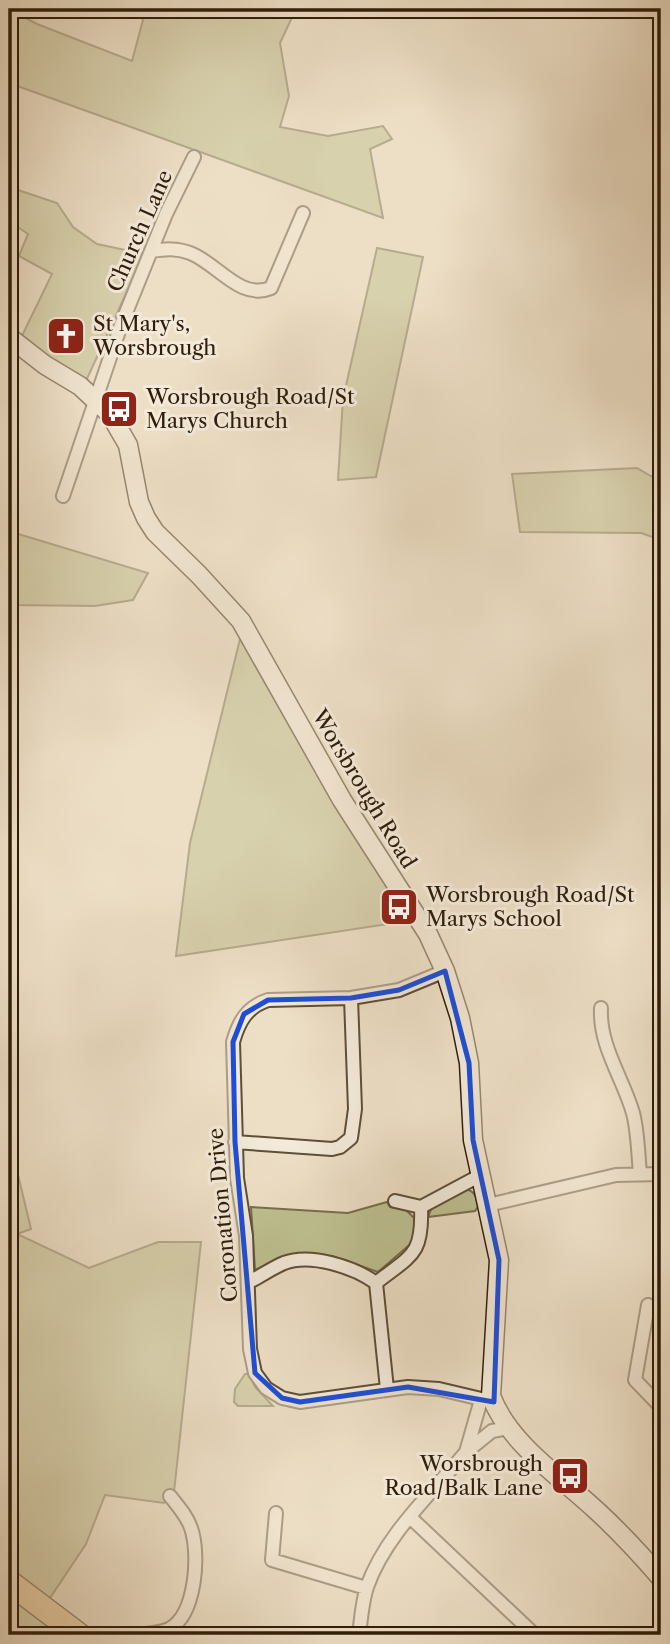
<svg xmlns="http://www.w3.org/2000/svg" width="670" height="1644" font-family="'Libre Caslon Text',serif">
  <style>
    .green { fill: #bec091; stroke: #776e4d; stroke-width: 2 }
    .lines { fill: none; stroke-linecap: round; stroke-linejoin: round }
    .street-casing { stroke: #5f4e38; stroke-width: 16 }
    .secondary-casing { stroke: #301d09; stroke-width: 21 }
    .highway-casing { stroke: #301d09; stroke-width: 26 }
    .street { stroke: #f3eada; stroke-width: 12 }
    .secondary { stroke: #f3eada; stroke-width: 18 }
    .highway { stroke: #e6c083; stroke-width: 23 }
    .marked { fill: none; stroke: #1d4ed8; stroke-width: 5; stroke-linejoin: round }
    .labels { text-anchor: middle; stroke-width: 6; stroke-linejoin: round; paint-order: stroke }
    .street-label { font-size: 21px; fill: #301d09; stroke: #f3eada }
    .poi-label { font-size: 21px; fill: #301d09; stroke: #f3eada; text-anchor: start }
  </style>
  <rect width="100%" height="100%" fill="#eddfc6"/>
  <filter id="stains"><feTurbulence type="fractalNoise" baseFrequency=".00286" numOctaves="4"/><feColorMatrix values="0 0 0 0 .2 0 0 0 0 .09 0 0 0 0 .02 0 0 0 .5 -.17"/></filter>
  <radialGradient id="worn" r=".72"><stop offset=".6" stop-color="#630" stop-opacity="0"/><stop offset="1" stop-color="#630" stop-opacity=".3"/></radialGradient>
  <path class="green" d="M 9,9 L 37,24 L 132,61 L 143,20 L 137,9 L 296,9 L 280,43 L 289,96 L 280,127 L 328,136 L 383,126 L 392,139 L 370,149 L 383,218 L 9,83 Z
    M 15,189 L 57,203 L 73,227 L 97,244 L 144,254 L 86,381 L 20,340 L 52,274 L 19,256 L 28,234 L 9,221 L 9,203 Z
    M 377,248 L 423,257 L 376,477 L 338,480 L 343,399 Z
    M 637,468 L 661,482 L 661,540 L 641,533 L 520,532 L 512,474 Z
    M 9,533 L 15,533 L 148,573 L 133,600 L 95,606 L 9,605 Z
    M 240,639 L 408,921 L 176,956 L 190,843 Z
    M 9,1137 L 31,1229 L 17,1234 L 89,1268 L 158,1242 L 201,1242 L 174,1492 L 164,1503 L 105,1495 L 86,1544 L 48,1601 L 9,1571 Z
    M 462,1189 C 473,1189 476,1195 479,1205 L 475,1211 L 428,1217 L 432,1207 Z
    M 387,1202 L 390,1207 L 406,1210 L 415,1219 L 415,1240 L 378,1272 L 332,1256 L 286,1255 L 255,1270 L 251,1207 L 348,1213 Z
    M 245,1374 L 249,1374 L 255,1387 L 273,1406 L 238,1406 L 234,1402 L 235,1389 Z
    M 9,1596 L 61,1635 L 9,1635 Z"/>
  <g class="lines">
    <g class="street-casing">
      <path id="street" d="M 152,251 C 165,249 177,248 190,253 C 217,263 240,301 271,288 L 303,213
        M 63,496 L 121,325 L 166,214 L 194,157
        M 445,971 L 399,990 L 351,998 L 268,1000 C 247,1007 239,1021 233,1042 L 237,1178 L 246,1236 L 250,1349 L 255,1373 L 266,1388 L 282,1398 L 300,1402 L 408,1387 L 439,1389 L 494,1402
        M 601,1008 C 599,1046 623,1078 633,1113 C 638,1132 638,1154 640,1173
        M 235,1142 L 332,1149 L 340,1147 L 351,1138 L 355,1109 L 351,998
        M 395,1201 L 421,1207
        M 488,1205 L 616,1175 L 661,1174
        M 421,1207 L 479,1176
        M 249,1282 C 261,1276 272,1268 284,1263 C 311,1253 354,1267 376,1283 L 387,1389
        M 376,1283 C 411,1255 423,1256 421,1207
        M 648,1305 L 635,1380 L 661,1407
        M 481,1400 L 466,1452 L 492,1431 L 509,1428
        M 276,1513 L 272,1560 L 366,1588
        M 410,1517 L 535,1635
        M 131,1635 C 143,1634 159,1634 169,1629 C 196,1615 200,1554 191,1528 C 187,1516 178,1506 170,1496
        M 359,1635 C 361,1620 362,1602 367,1587 C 385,1535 432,1493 466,1452"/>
    </g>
    <g class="secondary-casing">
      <path id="secondary" d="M 9,337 L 45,365 L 80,386 L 110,414 L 128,445 L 139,502 L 146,518 L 155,532 L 199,575 L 241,621 L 342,800 L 428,934 L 445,971 L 460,1018 L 469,1063 L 473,1140 L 499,1260 L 491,1396 C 509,1444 561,1477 597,1511 C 620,1532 641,1555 661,1578"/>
    </g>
    <g class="highway-casing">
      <path id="highway" d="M 9,1582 L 79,1635"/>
    </g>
    <use href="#street" class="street"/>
    <use href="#secondary" class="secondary"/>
    <use href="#highway" class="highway"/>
  </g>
  <path d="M0 0H670V1644H0ZM 445,971 L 469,1063 L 473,1140 L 499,1260 L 494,1402 L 408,1387 L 300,1402 L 282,1398 L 255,1373 L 235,1142 L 233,1042 L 244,1014 L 268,1000 L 351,998 L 399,990 Z" fill="#eddfc6" fill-opacity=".55" fill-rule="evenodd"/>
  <path class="marked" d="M 445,971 L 469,1063 L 473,1140 L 499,1260 L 494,1402 L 408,1387 L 300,1402 L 282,1398 L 255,1373 L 235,1142 L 233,1042 L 244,1014 L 268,1000 L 351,998 L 399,990 Z"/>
  <defs>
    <g id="church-square" transform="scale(2.0125)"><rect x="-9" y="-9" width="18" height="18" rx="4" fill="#8f2418" stroke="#f3eada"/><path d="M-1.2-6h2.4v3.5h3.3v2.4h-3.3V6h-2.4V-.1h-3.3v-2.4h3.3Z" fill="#fff"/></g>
    <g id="bus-square" transform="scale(2.0125)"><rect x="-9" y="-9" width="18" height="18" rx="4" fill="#8f2418" stroke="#f3eada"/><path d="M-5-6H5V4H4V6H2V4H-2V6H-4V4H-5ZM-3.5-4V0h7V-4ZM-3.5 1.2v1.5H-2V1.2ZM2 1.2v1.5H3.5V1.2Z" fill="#fff"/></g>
  </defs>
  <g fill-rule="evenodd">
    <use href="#church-square" x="66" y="336"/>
    <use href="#bus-square" x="119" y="409"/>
    <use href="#bus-square" x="399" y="907"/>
    <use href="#bus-square" x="570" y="1476"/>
  </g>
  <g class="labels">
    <g class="street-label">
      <text transform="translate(140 231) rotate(-66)" y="7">Church Lane</text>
      <text transform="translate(364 789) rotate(59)" y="7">Worsbrough Road</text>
      <text transform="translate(223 1215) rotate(-95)" y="7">Coronation Drive</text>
    </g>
    <g class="poi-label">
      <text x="93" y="331">St Mary's,<tspan x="93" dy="24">Worsbrough</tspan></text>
      <text x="146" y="404">Worsbrough Road/St<tspan x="146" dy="24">Marys Church</tspan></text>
      <text x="426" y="902">Worsbrough Road/St<tspan x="426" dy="24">Marys School</tspan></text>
      <text x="543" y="1471" text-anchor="end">Worsbrough<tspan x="543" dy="24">Road/Balk Lane</tspan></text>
    </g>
  </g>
  <rect width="670" height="1644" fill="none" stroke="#eddfc6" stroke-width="35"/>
  <rect x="10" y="10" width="649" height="1623" fill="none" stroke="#301d09" stroke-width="3.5"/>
  <rect x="18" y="18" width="635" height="1609" fill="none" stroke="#301d09" stroke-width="2"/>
  <rect width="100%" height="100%" filter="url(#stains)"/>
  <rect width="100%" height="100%" fill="url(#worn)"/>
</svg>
